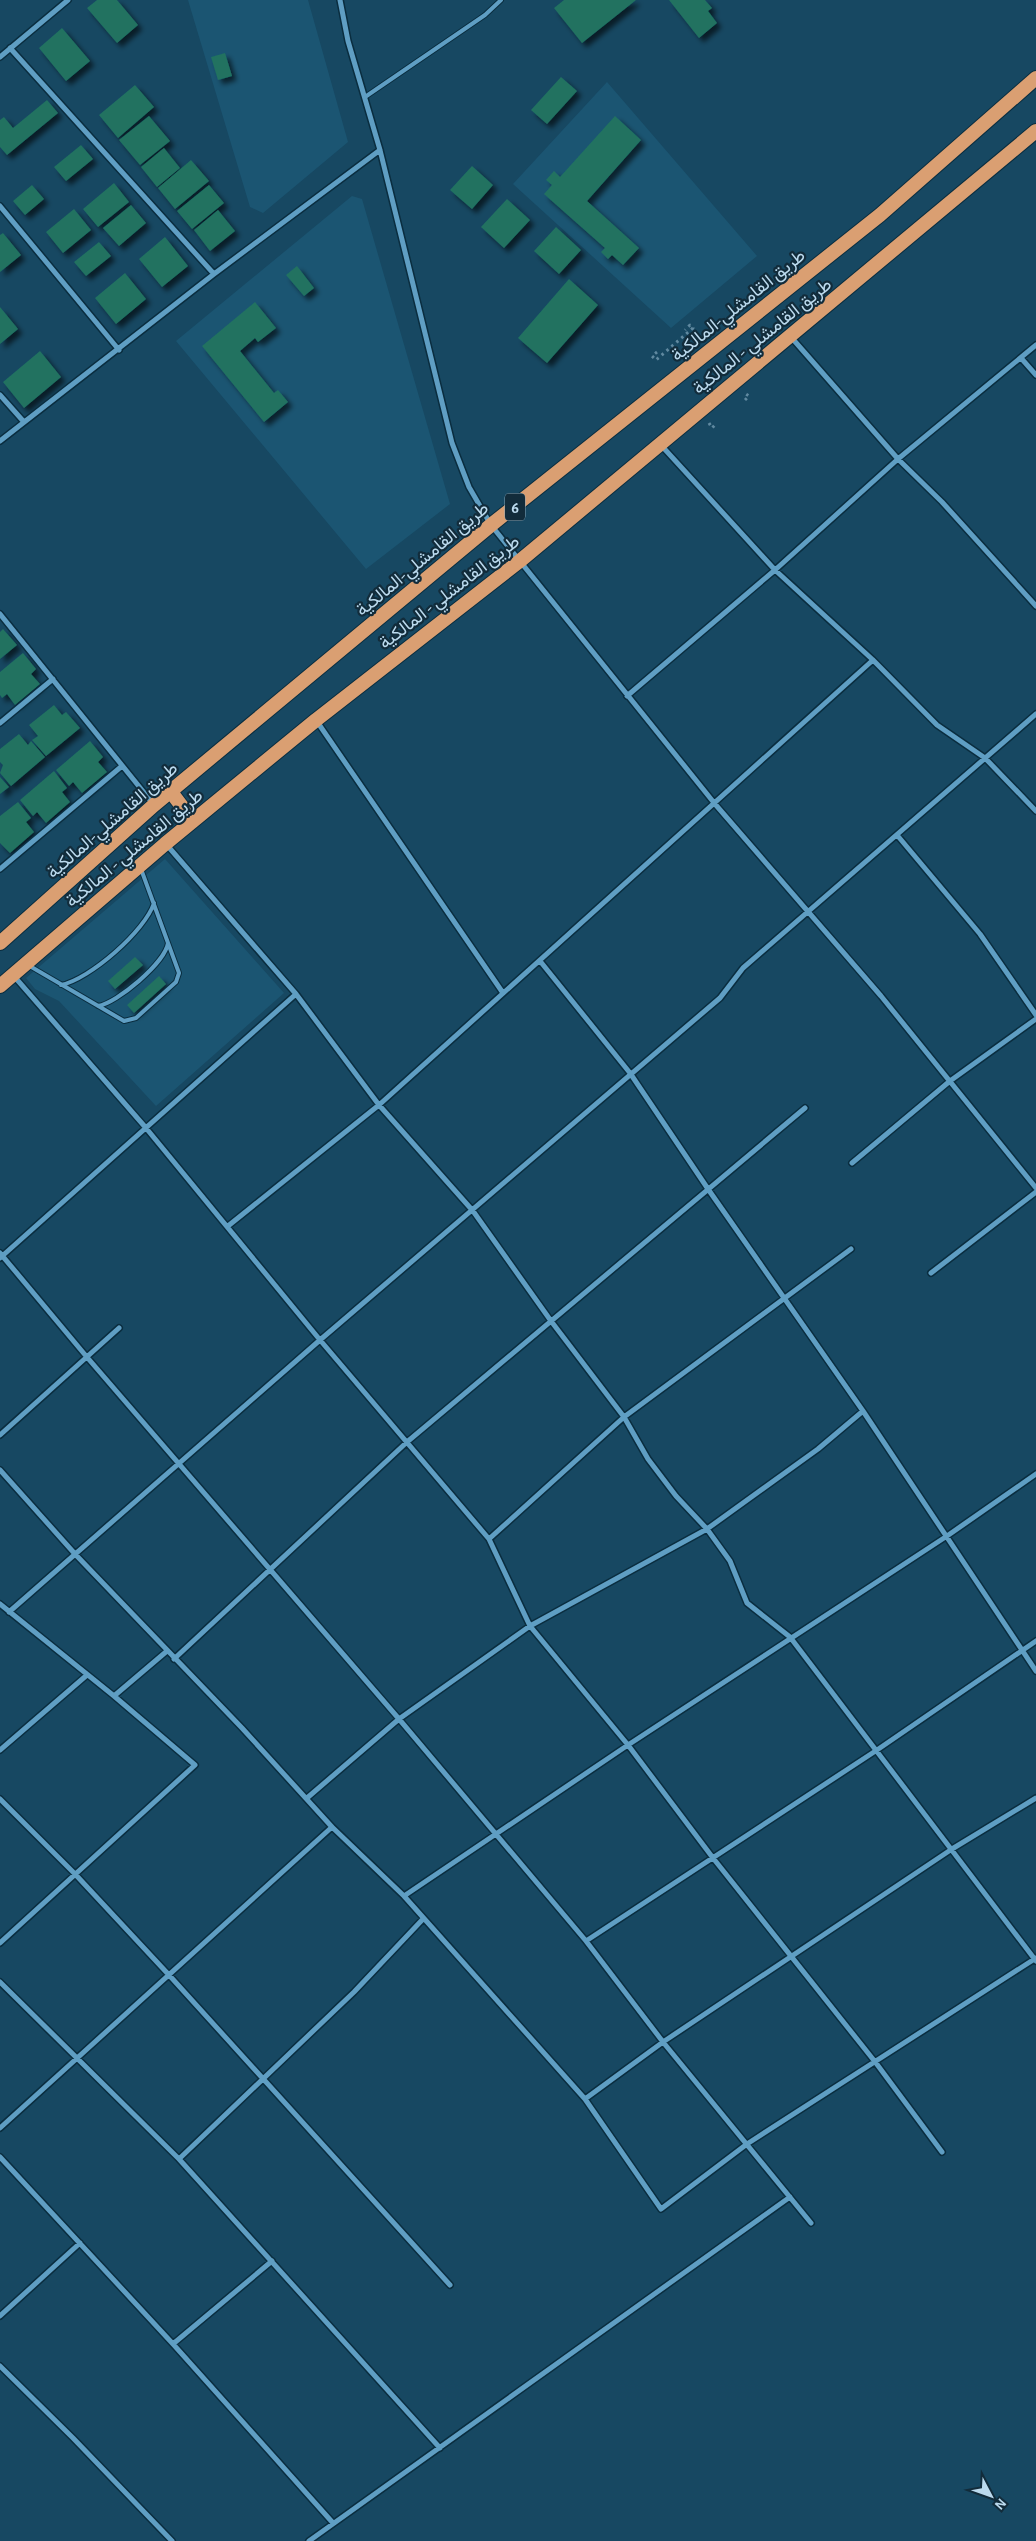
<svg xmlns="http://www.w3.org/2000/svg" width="1036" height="2541" font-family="'Alegreya Sans',Vazirmatn,sans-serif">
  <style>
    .built { fill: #1b5572 }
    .building { fill: #207261; filter: url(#shadow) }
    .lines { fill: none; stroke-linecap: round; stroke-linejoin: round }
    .service-casing { stroke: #0a2d3f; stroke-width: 6 }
    .minor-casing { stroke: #0a2d3f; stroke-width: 8 }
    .trunk-casing { stroke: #0a2d3f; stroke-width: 16 }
    .path { stroke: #6089a0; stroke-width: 3; stroke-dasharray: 2.5 4; stroke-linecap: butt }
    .service { stroke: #5f9ec3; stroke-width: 4 }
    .minor { stroke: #5f9ec3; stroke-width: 5 }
    .trunk { stroke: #da9f72; stroke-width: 14 }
    .labels { text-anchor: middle; stroke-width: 4.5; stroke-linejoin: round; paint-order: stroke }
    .shield { fill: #122c3b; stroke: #88a6b8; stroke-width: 1 }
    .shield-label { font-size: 16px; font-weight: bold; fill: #bbdaee }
    .street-label { font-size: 18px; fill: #bbdaee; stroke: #122c3b }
  </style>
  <defs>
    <filter id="shadow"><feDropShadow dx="4.5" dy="4.5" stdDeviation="2.5" flood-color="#0009"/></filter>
  </defs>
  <rect width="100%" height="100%" fill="#174862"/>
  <path class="built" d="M 188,0 L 308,0 L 348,142 L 263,213 L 250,207 Z
    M 607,82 L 757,256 L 671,328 L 513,184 Z
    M 352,196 L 362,199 L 450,504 L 366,569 L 176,341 Z
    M 165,859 L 284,993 L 156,1106 L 59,1001 L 35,989 L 26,978 Z"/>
  <path class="building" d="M 97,0 L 117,0 L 138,25 L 117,43 L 87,8 Z
    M 564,0 L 636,0 L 582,43 L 554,8 Z
    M 669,0 L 705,0 L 712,8 L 708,11 L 717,23 L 699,38 Z
    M 62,28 L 90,61 L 66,81 L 39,48 Z
    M 225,53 L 232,76 L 218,80 L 211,57 Z
    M 561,77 L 577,91 L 547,124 L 531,110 Z
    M 135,85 L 154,107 L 118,138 L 99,115 Z
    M 47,100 L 58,113 L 7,155 L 0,147 L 0,120 L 4,117 L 13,128 Z
    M 149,116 L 170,141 L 140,165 L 119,140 Z
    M 615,116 L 641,140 L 587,201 L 639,248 L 623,265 L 612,255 L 608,259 L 601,252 L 605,248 L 544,194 L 552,185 L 546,180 L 554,171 L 560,177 Z
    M 81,145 L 93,159 L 66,181 L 54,167 Z
    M 164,148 L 180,168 L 157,187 L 141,167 Z
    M 191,160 L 209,181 L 175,209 L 158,188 Z
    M 472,166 L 493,185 L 472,209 L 450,190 Z
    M 114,183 L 129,202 L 98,227 L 83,209 Z
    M 32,185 L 44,199 L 25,215 L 13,201 Z
    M 209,185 L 224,203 L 192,229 L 177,211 Z
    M 507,199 L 530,220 L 504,248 L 481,227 Z
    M 131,205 L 146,223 L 119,246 L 103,228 Z
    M 74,209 L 91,230 L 63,253 L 46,232 Z
    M 218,210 L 235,231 L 210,251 L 194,230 Z
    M 556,227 L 581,250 L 559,274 L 534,251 Z
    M 3,233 L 21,255 L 0,272 L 0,235 Z
    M 165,237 L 188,266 L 162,287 L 139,259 Z
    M 99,242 L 111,256 L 86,276 L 74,262 Z
    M 297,266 L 314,288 L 304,296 L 286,275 Z
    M 125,273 L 146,299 L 116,324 L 95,298 Z
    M 569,279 L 598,305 L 547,363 L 518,338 Z
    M 255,302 L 276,328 L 258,342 L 255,338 L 240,351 L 274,393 L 278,390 L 288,402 L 264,422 L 202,346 Z
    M 0,307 L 18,329 L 0,344 Z
    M 40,351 L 61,377 L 24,408 L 3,382 Z
    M 3,629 L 17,645 L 0,659 L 0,632 Z
    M 23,653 L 36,669 L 31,674 L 40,684 L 15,705 L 7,694 L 2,698 L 0,695 L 0,672 Z
    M 54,705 L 62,715 L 66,712 L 80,728 L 46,756 L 32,740 L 38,736 L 29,725 Z
    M 19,734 L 28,745 L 31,741 L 45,757 L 11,786 L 0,773 L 3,765 L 0,762 L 0,749 Z
    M 90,741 L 103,757 L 98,762 L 107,772 L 82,793 L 73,782 L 69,786 L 56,770 Z
    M 54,771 L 67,788 L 62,792 L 70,802 L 46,823 L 37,812 L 33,816 L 20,800 Z
    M 0,777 L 9,787 L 0,794 Z
    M 18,802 L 31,818 L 26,822 L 34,832 L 10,853 L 0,843 L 0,816 Z
    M 135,957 L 143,965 L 115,989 L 108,981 Z
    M 159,976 L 166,984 L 134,1013 L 127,1005 Z"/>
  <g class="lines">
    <g class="service-casing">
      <path id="service" d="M 365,97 L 485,15 L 501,0
        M 28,965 L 124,1021 L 136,1018 L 176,982 L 179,973 L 141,869
        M 61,985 C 90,979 145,931 154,903
        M 98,1006 C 117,1003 165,963 168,943"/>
    </g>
    <g class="minor-casing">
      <path id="minor" d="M 340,0 L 348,41 L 380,150 L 452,443 L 469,487 L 491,525 L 715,804 L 881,996 L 1036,1188
        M 10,48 L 214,274
        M 0,57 L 68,0
        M 0,206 L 119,350
        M 791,337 L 898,459 L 942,502 L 1036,606
        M 1021,358 L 1036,375
        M 0,395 L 24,422
        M 0,441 L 214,274 L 380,150
        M 660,444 L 775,570 L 873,660 L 937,725 L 985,758 L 1036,811
        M 0,614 L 154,805
        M 627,696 L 775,570 L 898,459 L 1036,345
        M 316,720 L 503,993
        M 0,723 L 53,679
        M 897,835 L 980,934 L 1036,1015
        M 166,844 L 296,994 L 379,1105 L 473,1211 L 551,1321 L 624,1417 L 648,1459 L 676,1496 L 707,1529 L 730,1561 L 747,1603 L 790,1637 L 1036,1961
        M 0,869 L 122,766
        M 540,961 L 630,1073 L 708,1189 L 863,1411 L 1036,1671
        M 13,975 L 146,1128 L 320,1340 L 489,1539 L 530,1626 L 628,1745 L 713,1858 L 876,2063 L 942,2152
        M 852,1163 L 950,1081 L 1036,1019
        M 228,1226 L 379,1105 L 873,660
        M 0,1253 L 86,1356 L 399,1719 L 586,1941 L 663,2042 L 811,2223
        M 0,1258 L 296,994
        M 931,1273 L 1036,1192
        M 0,1435 L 119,1328
        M 0,1470 L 75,1554 L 242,1728 L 332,1827 L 404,1896 L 585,2099 L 661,2209 L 747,2144 L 1036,1958
        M 489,1539 L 624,1417 L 851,1249
        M 0,1604 L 114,1696 L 195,1765 L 0,1943
        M 9,1612 L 320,1340 L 720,998 L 743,968 L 1036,714
        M 174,1659 L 407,1442 L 805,1108
        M 114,1696 L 167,1651
        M 0,1750 L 87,1675
        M 307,1798 L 399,1719 L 530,1626 L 707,1529 L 818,1449 L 863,1411
        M 0,1799 L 75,1874 L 169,1975 L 450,2285
        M 404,1896 L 628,1745 L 947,1536 L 1036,1474
        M 586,1941 L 877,1750 L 1036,1641
        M 0,1982 L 179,2159 L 440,2448
        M 585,2099 L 663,2042 L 952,1849 L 1036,1798
        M 0,2128 L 332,1827
        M 0,2157 L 173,2344 L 333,2523
        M 179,2159 L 354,1992 L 423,1919
        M 0,2316 L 80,2243
        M 173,2344 L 272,2261
        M 0,2366 L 73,2438 L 172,2541
        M 309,2541 L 790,2197"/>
    </g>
    <g class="trunk-casing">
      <path id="trunk" d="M 171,792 L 193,821
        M 0,943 L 154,805 L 491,525 L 880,215 L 1036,78
        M 0,986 L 165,844 L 316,720 L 521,560 L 1036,131"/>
    </g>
    <path class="path" d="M 657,352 L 652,356 L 656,360 L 693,328 L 690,325 L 685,330
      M 745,400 L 749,396 L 746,394
      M 709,423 L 712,428 L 716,424"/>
    <use href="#service" class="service"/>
    <use href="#minor" class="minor"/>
    <use href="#trunk" class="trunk"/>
  </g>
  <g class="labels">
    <rect class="shield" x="505" y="493.5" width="20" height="27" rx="4"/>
    <g class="shield-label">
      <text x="515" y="513">6</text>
    </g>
    <g class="street-label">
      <text transform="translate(738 305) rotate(-39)" y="6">طريق القامشلي-المالكية</text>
      <text transform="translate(762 336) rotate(-39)" y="6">طريق القامشلي - المالكية</text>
      <text transform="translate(422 559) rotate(-40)" y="6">طريق القامشلي-المالكية</text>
      <text transform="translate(449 592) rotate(-38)" y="6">طريق القامشلي - المالكية</text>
      <text transform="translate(112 820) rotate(-41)" y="6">طريق القامشلي-المالكية</text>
      <text transform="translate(134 848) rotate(-40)" y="6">طريق القامشلي - المالكية</text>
    </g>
  </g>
  <g transform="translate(991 2496) rotate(131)" stroke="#122c3b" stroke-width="4" paint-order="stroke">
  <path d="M0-4L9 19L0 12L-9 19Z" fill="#bbdaee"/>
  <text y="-8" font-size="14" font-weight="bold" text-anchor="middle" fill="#bbdaee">N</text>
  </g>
</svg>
